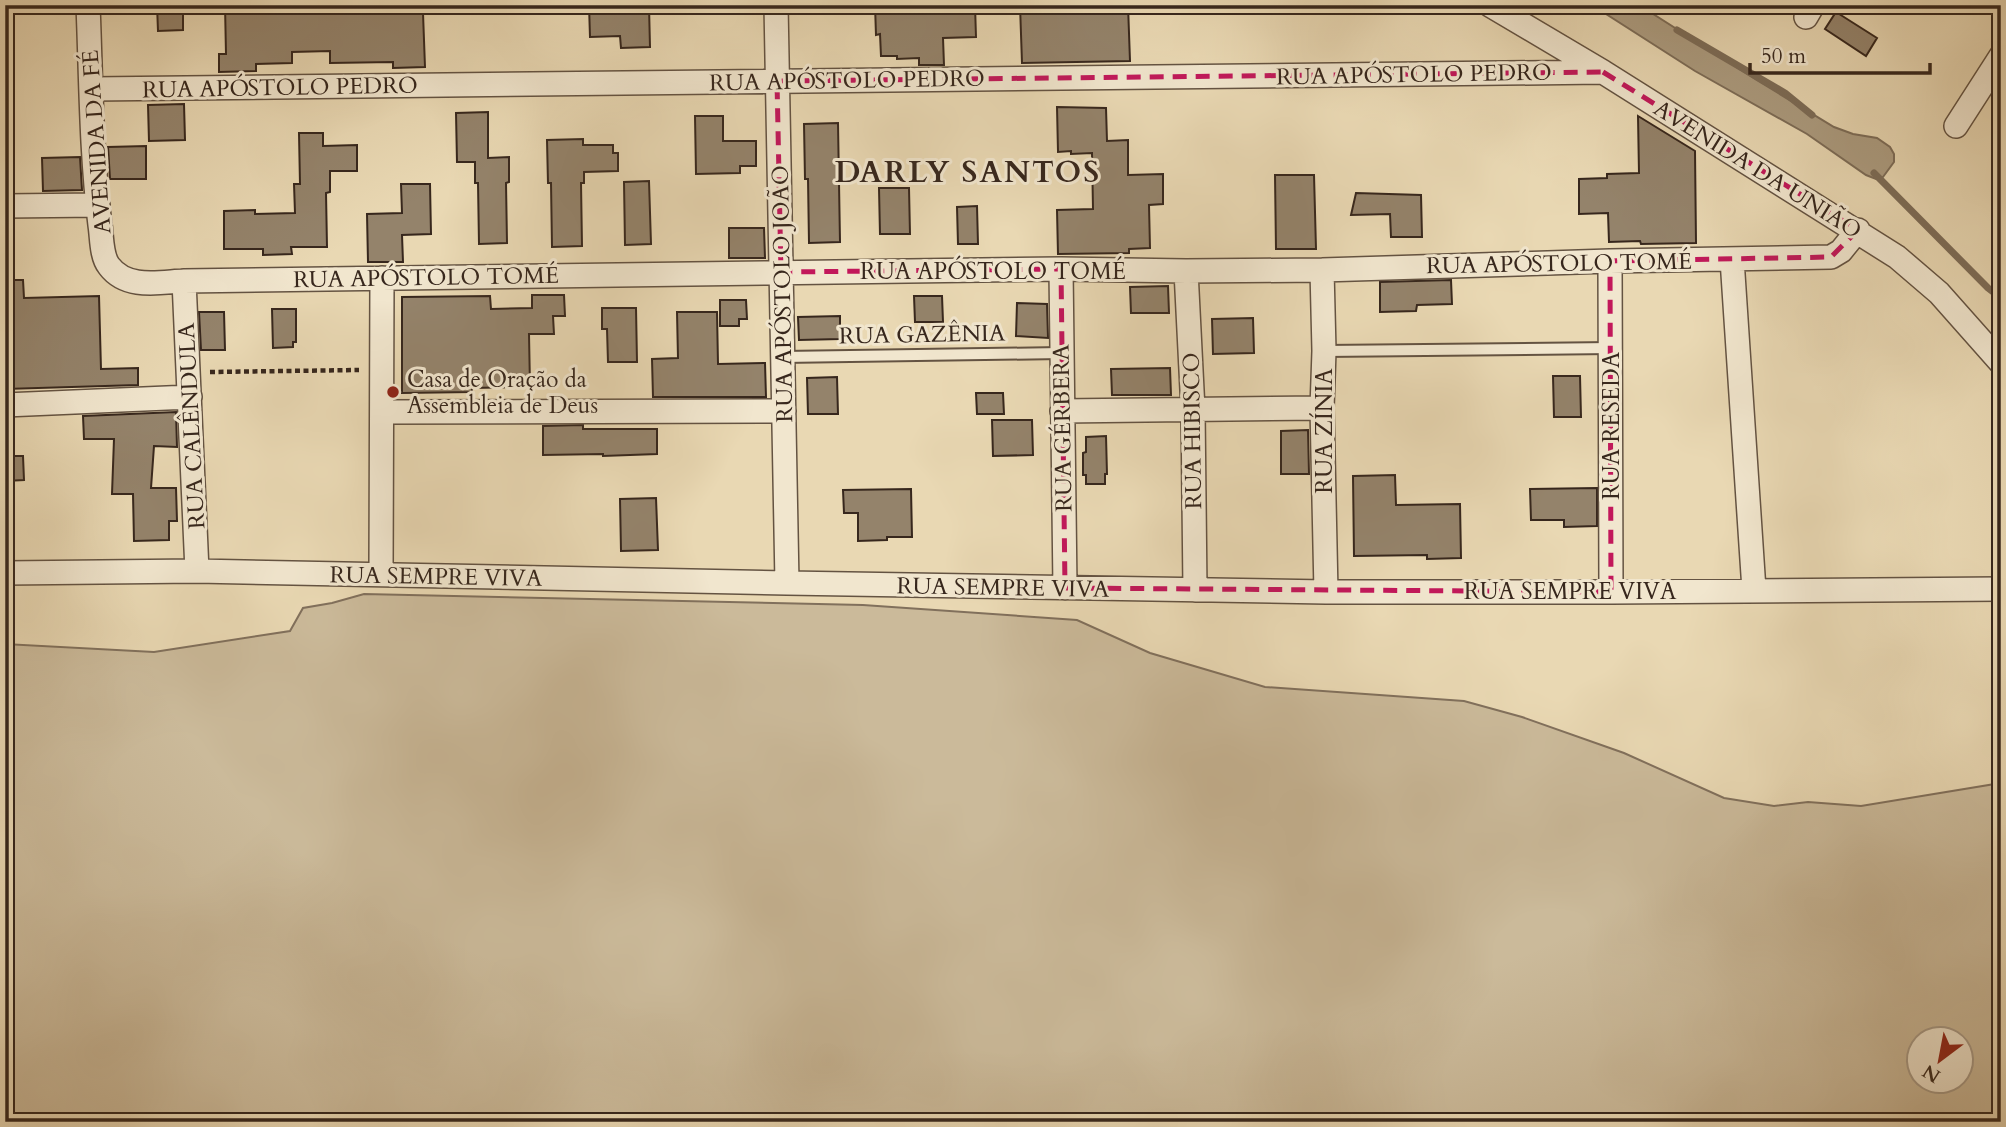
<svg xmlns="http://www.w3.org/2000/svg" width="2006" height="1127" font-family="Cardo,serif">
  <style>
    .green { fill: #cbba9a; stroke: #81705c; stroke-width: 2; fill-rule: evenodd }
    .water { fill: #ac9c80; stroke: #7d6d58; stroke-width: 2 }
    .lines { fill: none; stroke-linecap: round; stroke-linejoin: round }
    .stream { stroke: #7d6d58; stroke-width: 7 }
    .building { fill: #94836b; stroke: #37271d; stroke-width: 2 }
    .lane-casing { stroke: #645342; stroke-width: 14 }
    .street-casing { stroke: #645342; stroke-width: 26 }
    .path { stroke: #37271d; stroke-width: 4.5; stroke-dasharray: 5 3.5; stroke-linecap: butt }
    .lane { stroke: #f1e6ce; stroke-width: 10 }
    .street { stroke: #f1e6ce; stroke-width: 23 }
    .marked { fill: none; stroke: #c2185b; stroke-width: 5; stroke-dasharray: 14 9; stroke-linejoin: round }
    .poi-dot { fill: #8f2418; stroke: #f1e6ce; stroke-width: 2.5 }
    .labels { text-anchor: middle; stroke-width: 6; stroke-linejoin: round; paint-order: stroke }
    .street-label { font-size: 23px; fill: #37271d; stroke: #f1e6ce }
    .poi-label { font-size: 23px; fill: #37271d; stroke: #f1e6ce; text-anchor: start }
    .district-label { font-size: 30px; font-weight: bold; letter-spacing: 2px; fill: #37271d; stroke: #f1e6ce }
  </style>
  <rect width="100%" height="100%" fill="#e9d8b3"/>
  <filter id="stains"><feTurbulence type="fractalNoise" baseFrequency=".00286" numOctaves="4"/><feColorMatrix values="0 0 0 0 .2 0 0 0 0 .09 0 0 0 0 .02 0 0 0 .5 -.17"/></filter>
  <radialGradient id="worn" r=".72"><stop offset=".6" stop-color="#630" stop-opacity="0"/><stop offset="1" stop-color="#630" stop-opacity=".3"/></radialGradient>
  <path class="green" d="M 364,594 L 863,605 L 1077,620 L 1150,653 L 1265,687 L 1464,701 L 1522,717 L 1624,753 L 1724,798 L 1774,806 L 1808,802 L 1861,806 L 2001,783 L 2001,1122 L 5,1122 L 5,644 L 154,652 L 290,631 L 303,608 L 332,603 ZM 1918,1040 L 1960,1040 L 1960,1082 L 1918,1082 Z"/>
  <path class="water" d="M 1592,5 L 1639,5 L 1755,79 L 1834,127 L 1853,134 L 1877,138 L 1890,147 L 1894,154 L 1894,162 L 1883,177 L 1876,179 L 1866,175 L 1807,134 L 1695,71 Z"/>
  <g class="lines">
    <path class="stream" d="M 1677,30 L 1785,93 L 1812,115
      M 1874,173 L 1988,288 L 2001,298"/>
  </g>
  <path class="building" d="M 157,5 L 183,5 L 183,30 L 158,31 Z
    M 225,5 L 325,5 L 325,8 L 378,6 L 378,14 L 423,13 L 425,67 L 393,68 L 393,62 L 330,63 L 330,51 L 292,52 L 292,63 L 256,64 L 256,71 L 219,72 L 219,54 L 226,54 Z
    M 589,5 L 649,6 L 650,47 L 621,48 L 620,36 L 590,37 Z
    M 875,5 L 975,5 L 976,37 L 943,38 L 944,65 L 919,65 L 919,58 L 897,59 L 897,56 L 881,56 L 880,34 L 876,35 Z
    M 1020,5 L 1128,5 L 1130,61 L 1022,63 Z
    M 1836,12 L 1877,38 L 1866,56 L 1825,29 Z
    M 184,104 L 185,140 L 149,141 L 148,105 Z
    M 1057,107 L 1106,108 L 1107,141 L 1128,140 L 1128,175 L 1163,174 L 1163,204 L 1149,205 L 1150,248 L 1129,249 L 1129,253 L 1058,254 L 1057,210 L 1093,209 L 1092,153 L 1071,154 L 1071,151 L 1058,152 Z
    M 488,112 L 488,158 L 509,157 L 509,182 L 506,183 L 507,243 L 479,244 L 478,183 L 475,183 L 475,162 L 457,162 L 456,113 Z
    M 695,116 L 723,116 L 723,141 L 756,141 L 756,166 L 740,166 L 740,173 L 696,174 Z
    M 1638,116 L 1695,151 L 1696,243 L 1641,244 L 1640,241 L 1609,242 L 1608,213 L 1579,214 L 1579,179 L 1607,178 L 1607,174 L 1639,173 Z
    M 838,123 L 840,242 L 809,243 L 808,179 L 805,179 L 804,124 Z
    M 299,133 L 323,133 L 323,146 L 357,145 L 357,171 L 330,171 L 330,192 L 326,193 L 327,247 L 291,247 L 292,254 L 263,255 L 263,249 L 224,249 L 224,211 L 255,210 L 255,214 L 295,213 L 294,184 L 300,184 Z
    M 583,139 L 583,145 L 613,145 L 613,153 L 618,153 L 618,171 L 584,172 L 584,183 L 581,183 L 582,246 L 552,247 L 551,183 L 548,183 L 547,140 Z
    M 146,146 L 146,179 L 110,179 L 108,147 Z
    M 80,157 L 82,190 L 43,191 L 42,158 Z
    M 1275,175 L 1314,175 L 1316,249 L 1276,249 Z
    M 649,181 L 651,244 L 625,245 L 624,182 Z
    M 401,184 L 430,184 L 431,234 L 402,235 L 403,262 L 368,262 L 367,214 L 402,213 Z
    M 879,188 L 909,188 L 910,234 L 880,234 Z
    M 1356,193 L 1421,195 L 1422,237 L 1391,237 L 1390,214 L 1351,215 Z
    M 977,206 L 978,244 L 958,244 L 957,207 Z
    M 729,228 L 764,228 L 765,258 L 729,258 Z
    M 5,280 L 23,280 L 24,298 L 99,296 L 101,369 L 138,368 L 138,385 L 5,389 Z
    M 1451,280 L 1452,304 L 1417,305 L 1416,311 L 1380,312 L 1380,282 Z
    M 1168,286 L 1169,313 L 1131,313 L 1130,287 Z
    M 532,295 L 564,295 L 565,316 L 553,316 L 554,334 L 529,334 L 530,387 L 472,388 L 472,392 L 402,393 L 402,297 L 490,296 L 491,309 L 532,308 Z
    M 914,296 L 942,296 L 943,322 L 915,322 Z
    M 720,300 L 746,300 L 747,319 L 739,319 L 739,326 L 720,326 Z
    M 1017,303 L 1047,304 L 1048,338 L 1016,336 Z
    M 602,308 L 636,308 L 637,362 L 608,362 L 607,329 L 602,329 Z
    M 272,309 L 296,309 L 296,342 L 293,342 L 293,347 L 273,348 Z
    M 199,312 L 224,312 L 225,350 L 201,350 Z
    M 677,312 L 717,312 L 718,364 L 765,363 L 766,397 L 653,397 L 652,359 L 678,358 Z
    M 840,316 L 840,339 L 799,340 L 798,317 Z
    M 1253,318 L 1254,353 L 1213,354 L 1212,319 Z
    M 1170,368 L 1171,395 L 1112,395 L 1111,369 Z
    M 1553,376 L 1580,376 L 1581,417 L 1554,417 Z
    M 837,377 L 838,414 L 808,414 L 807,378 Z
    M 976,393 L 1003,393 L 1004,414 L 977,414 Z
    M 176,412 L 177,447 L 154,446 L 151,488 L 176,488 L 177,521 L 169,521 L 169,540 L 134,541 L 133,494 L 112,494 L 114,439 L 84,439 L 83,416 Z
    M 992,420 L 1032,420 L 1033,455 L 993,456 Z
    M 583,425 L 583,429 L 657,429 L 657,454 L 603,456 L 603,454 L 543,455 L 543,426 Z
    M 1308,430 L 1309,474 L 1281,474 L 1281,431 Z
    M 1106,436 L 1107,474 L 1105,474 L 1105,484 L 1086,484 L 1086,475 L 1083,475 L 1083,453 L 1086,452 L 1086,437 Z
    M 5,456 L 23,456 L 24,480 L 5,481 Z
    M 1395,475 L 1396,505 L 1460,504 L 1461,558 L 1427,559 L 1427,555 L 1354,556 L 1353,476 Z
    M 1597,488 L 1597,526 L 1564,527 L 1564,520 L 1531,520 L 1530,489 Z
    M 911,489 L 912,537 L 887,537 L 887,540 L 858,541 L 858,513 L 844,513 L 843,490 Z
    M 656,498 L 658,550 L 621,551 L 620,499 Z"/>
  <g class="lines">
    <g class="lane-casing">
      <path id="lane" d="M 1324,351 L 1612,348
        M 783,357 L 1061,353"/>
    </g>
    <g class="street-casing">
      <path id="street" d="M 88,5 C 91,78 91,152 100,225 C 102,237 101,256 109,266 C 127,290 160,282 184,281 L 1061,269 L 1186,271 L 1322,270 L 1610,261 L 1831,257 L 1841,251 L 1858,230
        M 776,5 L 787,583
        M 1490,5 L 1603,72 L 1897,257 L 1939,293 L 2001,363
        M 1806,17 L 1813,5
        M 92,89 L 1603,72
        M 1956,126 L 2001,56
        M 5,206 L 98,205
        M 1732,259 L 1754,590
        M 1610,261 L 1611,592
        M 1061,269 L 1065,588
        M 1322,270 L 1324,351 L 1322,408 L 1326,592
        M 1186,271 L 1193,410 L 1195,590
        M 184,281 L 197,571
        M 5,405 L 190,397
        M 1062,411 L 1322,408
        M 382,412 L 784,411
        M 5,573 L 197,571 L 787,583 L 1326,592 L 1611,592 L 2001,589
        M 381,574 L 382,278"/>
    </g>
    <path class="path" d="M 210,372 L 359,370"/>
    <use href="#lane" class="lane"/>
    <use href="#street" class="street"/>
  </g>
  <path class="marked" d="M 1603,72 L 1858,230 L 1831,257 L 1610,261 L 1611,592 L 1065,588 L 1061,269 L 781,272 L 777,81 Z"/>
  <circle class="poi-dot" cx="393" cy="392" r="7"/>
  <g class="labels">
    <g class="street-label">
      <text transform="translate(1414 74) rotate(-1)" y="8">RUA APÓSTOLO PEDRO</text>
      <text transform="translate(847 80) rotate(-1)" y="8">RUA APÓSTOLO PEDRO</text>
      <text transform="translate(280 87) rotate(-1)" y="8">RUA APÓSTOLO PEDRO</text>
      <text transform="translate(96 142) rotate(-94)" y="8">AVENIDA DA FÉ</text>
      <text transform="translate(1758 169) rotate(32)" y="8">AVENIDA DA UNIÃO</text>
      <text transform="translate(1559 263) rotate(-1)" y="8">RUA APÓSTOLO TOMÉ</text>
      <text x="993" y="279">RUA APÓSTOLO TOMÉ</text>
      <text transform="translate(426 277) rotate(-1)" y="8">RUA APÓSTOLO TOMÉ</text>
      <text transform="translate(782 294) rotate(-91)" y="8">RUA APÓSTOLO JOÃO</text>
      <text transform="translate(922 334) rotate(-1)" y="8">RUA GAZÊNIA</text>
      <text transform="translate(191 426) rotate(-93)" y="8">RUA CALÊNDULA</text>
      <text transform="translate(1611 426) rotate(-90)" y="8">RUA RESEDA</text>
      <text transform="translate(1062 428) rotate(-91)" y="8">RUA GÉRBERA</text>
      <text transform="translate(1192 431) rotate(-91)" y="8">RUA HIBISCO</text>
      <text transform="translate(1324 431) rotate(-90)" y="8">RUA ZÍNIA</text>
      <text transform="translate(436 576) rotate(1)" y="8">RUA SEMPRE VIVA</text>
      <text transform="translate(1003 587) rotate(1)" y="8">RUA SEMPRE VIVA</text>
      <text x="1570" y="599">RUA SEMPRE VIVA</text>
    </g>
    <g class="poi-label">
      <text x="407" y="387">Casa de Oração da<tspan x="407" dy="26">Assembleia de Deus</tspan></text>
    </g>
    <g class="district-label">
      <text x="968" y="182">DARLY SANTOS</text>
    </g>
  </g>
  <rect width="2006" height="1127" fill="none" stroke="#e9d8b3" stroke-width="28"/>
  <rect x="7" y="7" width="1992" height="1113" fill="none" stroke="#37271d" stroke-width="3.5"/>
  <rect x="14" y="14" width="1978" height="1099" fill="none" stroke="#37271d" stroke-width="2"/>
  <g transform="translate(1940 1060) rotate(212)"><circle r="33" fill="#f1e6ce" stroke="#a79a87" stroke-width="2"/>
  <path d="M0-5L12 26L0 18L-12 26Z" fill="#8f2418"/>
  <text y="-10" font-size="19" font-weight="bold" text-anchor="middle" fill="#37271d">N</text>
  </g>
  <path d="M1750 63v10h180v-10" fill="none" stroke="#37271d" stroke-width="3.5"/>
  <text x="1761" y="63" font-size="21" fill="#37271d" stroke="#f1e6ce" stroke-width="5" paint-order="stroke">50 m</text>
  <rect width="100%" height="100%" filter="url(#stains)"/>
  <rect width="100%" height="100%" fill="url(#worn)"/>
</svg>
